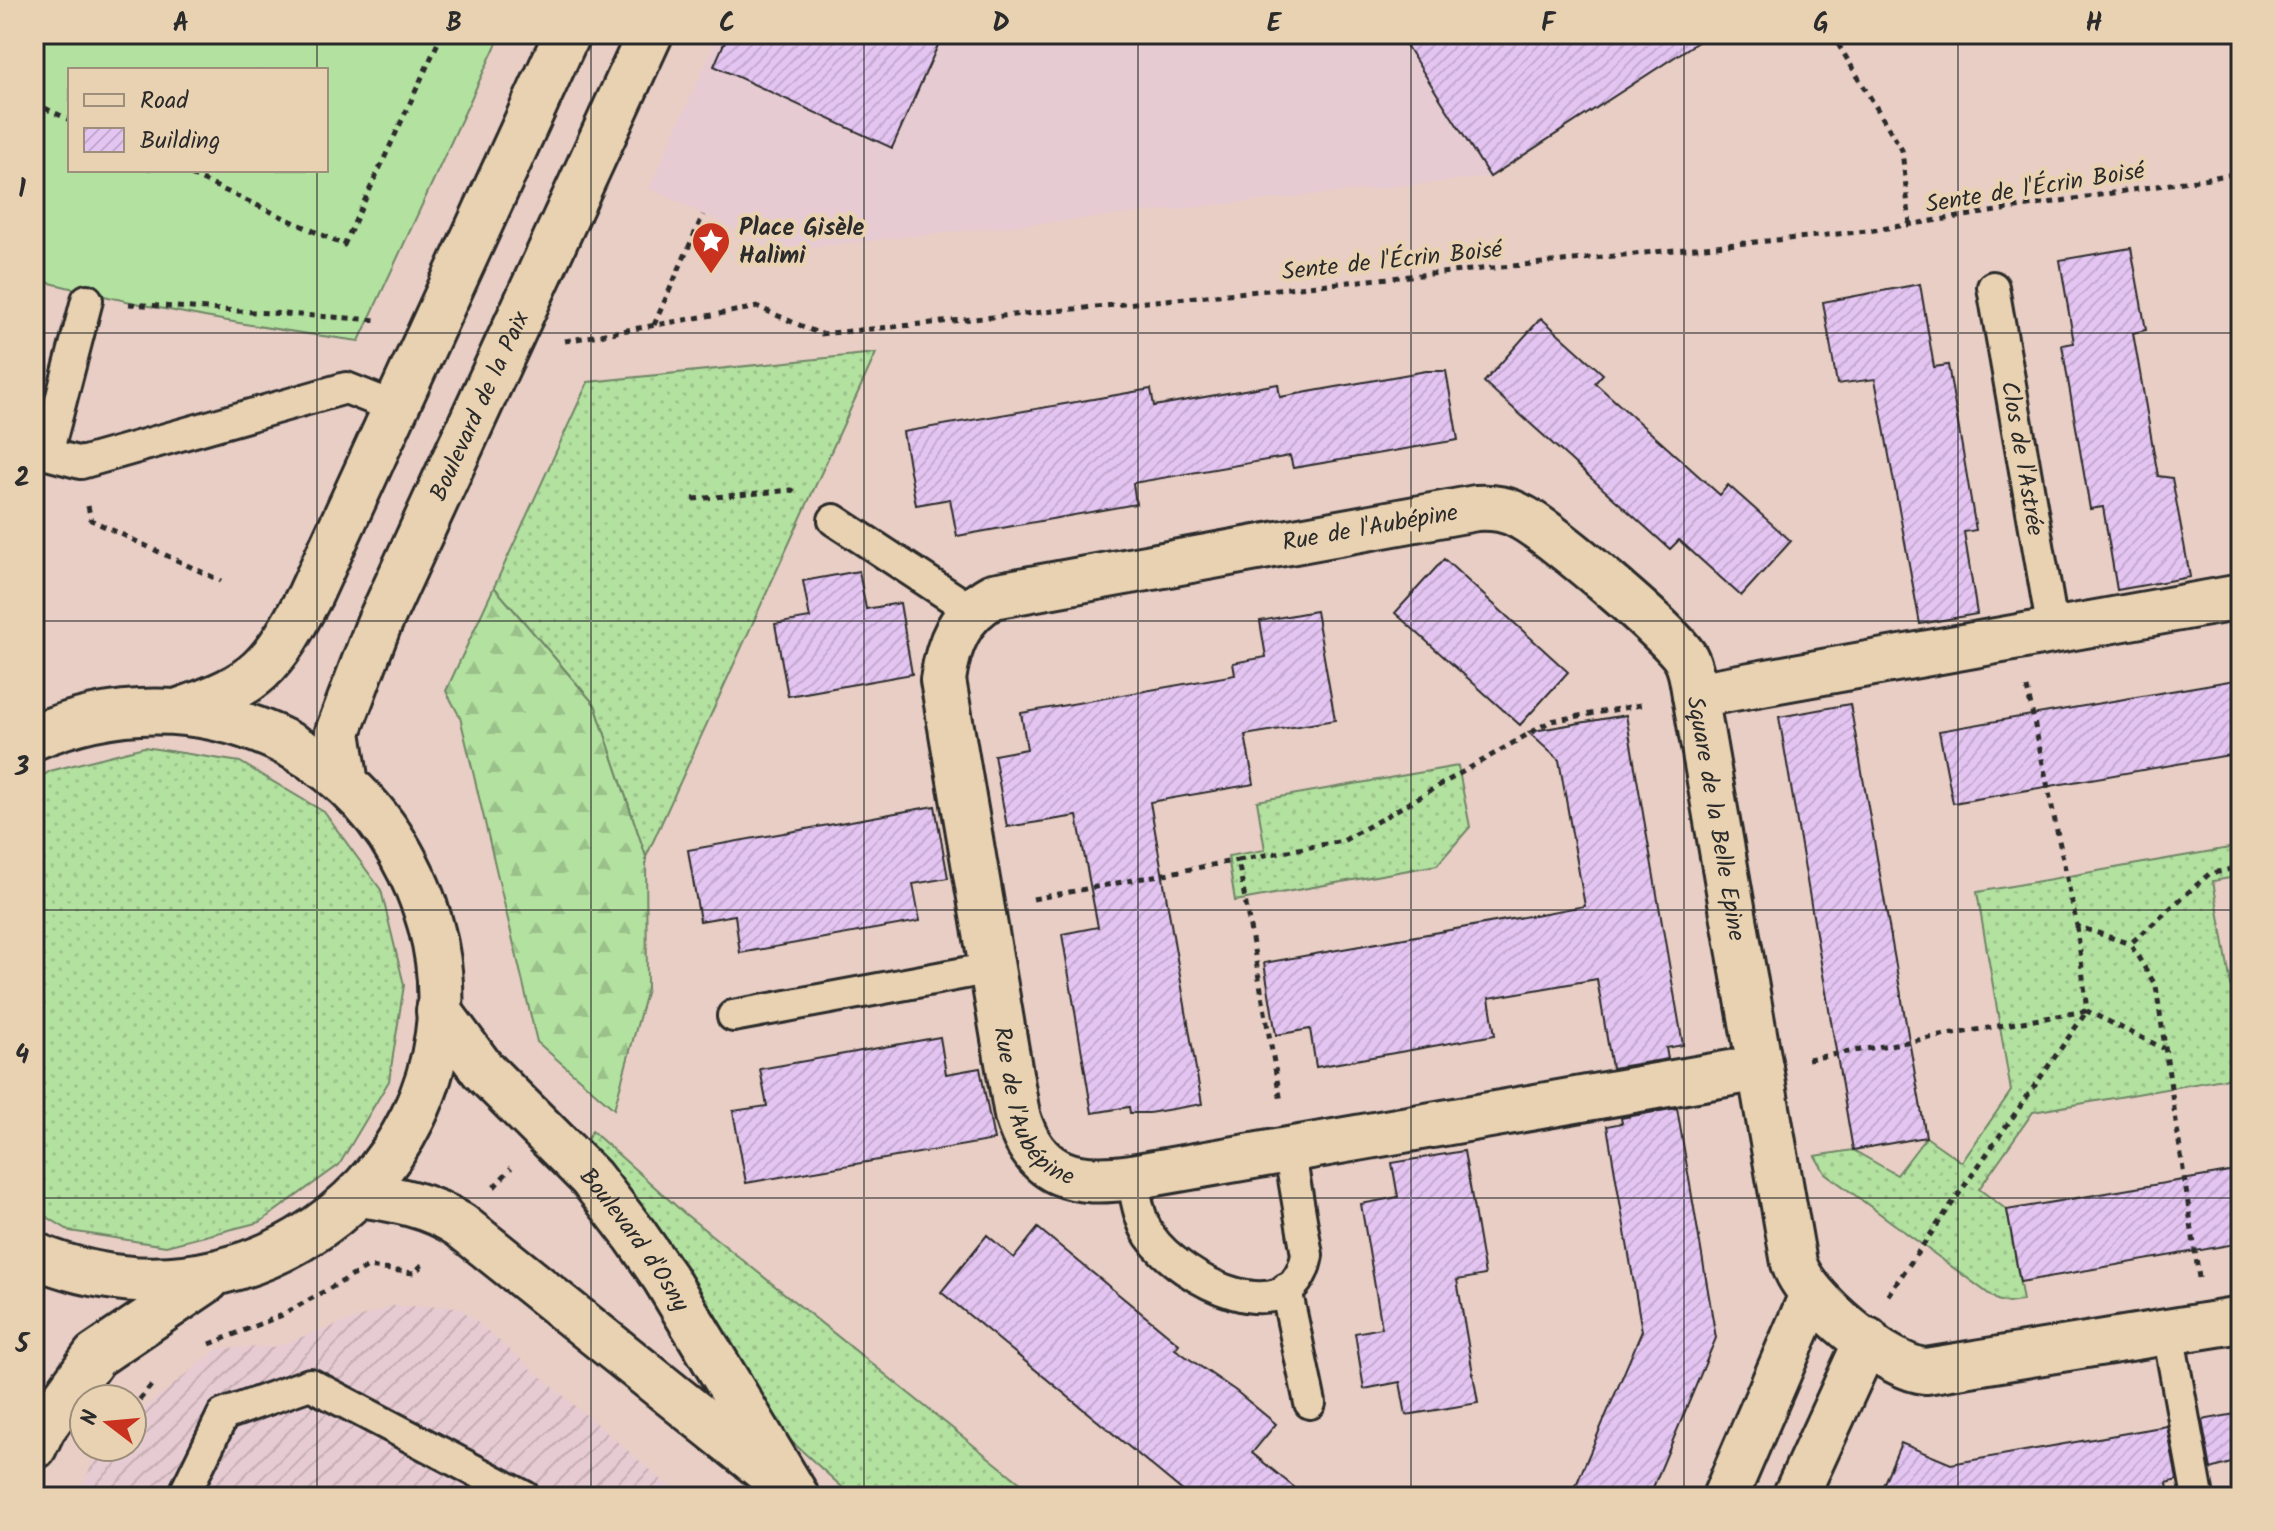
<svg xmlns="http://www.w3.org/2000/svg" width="2275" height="1531" font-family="Kalam,sans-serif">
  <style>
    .built { fill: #e7cbd2 }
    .industrial { fill: url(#industrial-furrows) }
    .grass { fill: url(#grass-dots); stroke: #6f8666; stroke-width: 2 }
    .forest { fill: url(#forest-firs); stroke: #6f8666; stroke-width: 2 }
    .pitch { fill: #b3e1a0; stroke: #6f8666; stroke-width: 2; fill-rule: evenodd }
    .building { fill: url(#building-hatch); stroke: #2b2b2b; stroke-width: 2 }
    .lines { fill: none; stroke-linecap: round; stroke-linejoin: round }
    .service-casing { stroke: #2b2b2b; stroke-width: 36 }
    .minor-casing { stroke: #2b2b2b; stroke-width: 50 }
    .secondary-casing { stroke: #2b2b2b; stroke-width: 50 }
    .path { stroke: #2b2b2b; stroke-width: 5; stroke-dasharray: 6 6; stroke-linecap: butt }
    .service { stroke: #e9d2b2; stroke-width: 30 }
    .minor { stroke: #e9d2b2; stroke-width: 44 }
    .secondary { stroke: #e9d2b2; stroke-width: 44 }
    .grid { fill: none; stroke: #2b2b2b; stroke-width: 2; stroke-opacity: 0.55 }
    .labels { text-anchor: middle; stroke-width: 8; stroke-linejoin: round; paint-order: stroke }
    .street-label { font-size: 24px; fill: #2b2b2b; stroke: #e9d2b2 }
    .poi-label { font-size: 24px; font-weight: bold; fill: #2b2b2b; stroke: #e9d2b2; text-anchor: start }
    .neatline { fill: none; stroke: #2b2b2b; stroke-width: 3 }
    .grid-label { font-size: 26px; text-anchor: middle; font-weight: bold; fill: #2b2b2b }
  </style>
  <defs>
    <pattern id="industrial-furrows" width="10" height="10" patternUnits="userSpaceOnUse" patternTransform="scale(2)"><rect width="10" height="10" fill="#e7cbd2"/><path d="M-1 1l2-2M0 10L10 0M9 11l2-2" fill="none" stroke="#c6aeb4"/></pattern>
    <pattern id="grass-dots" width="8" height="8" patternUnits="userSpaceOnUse" patternTransform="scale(2)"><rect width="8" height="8" fill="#b3e1a0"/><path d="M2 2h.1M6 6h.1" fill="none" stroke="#9ac18a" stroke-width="1.8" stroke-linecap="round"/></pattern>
    <pattern id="forest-firs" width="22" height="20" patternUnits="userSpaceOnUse" patternTransform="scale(2)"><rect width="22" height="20" fill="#b3e1a0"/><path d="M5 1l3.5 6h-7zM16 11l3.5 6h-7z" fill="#9ac18a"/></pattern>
    <pattern id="building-hatch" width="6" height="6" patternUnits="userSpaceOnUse" patternTransform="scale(2)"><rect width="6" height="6" fill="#e4c5f2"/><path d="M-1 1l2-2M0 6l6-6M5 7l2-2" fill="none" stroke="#c4a9d0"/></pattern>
  </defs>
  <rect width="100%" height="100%" fill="#e8cec5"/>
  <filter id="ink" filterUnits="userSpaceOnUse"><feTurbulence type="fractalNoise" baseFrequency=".0125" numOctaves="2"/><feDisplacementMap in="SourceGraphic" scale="16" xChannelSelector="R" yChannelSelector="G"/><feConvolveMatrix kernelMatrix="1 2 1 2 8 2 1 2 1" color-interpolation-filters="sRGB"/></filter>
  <g filter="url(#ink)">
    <path class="built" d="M 719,34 L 1399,34 L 1490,177 L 780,250 L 649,188 Z"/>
    <path class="industrial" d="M 393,1306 L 459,1307 L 682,1497 L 77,1497 L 100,1447 L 132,1447 L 132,1418 L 219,1348 L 273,1347 Z"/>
    <path class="grass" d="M 876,353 L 646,857 L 595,705 L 494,587 L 588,382 Z
      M 144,747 L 240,762 L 324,812 L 381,890 L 404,985 L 389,1081 L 339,1165 L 260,1222 L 166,1246 L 70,1231 L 34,1209 L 34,782 L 50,771 Z
      M 1458,766 L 1470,827 L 1437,865 L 1235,901 L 1228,856 L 1265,850 L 1257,801 Z
      M 2241,846 L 2241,876 L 2213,881 L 2241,1042 L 2241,1076 L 2033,1112 L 1979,1189 L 2007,1210 L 2023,1301 L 2008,1303 L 1997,1300 L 1825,1173 L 1815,1156 L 1853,1150 L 1897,1175 L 1926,1137 L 1962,1162 L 2011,1091 L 1977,892 Z
      M 592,1131 L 684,1213 L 1038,1497 L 853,1497 L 790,1440 L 763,1408 L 642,1212 L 586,1142 Z"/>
    <path class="forest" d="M 494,587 L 595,705 L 646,857 L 647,989 L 614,1109 L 537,1042 L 460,717 L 446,691 Z"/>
    <path class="pitch" d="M 34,34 L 501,34 L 359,341 C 249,327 141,307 34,279 ZM 70,70 L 326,70 L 326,170 L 70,170 Z"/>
    <path class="building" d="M 728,34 L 943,34 L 892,148 L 714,66 Z
      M 1399,34 L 1710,34 L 1490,177 Z
      M 2131,248 L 2146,330 L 2133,333 L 2158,476 L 2172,478 L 2190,577 L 2117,590 L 2103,507 L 2090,509 L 2062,345 L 2074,343 L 2060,260 Z
      M 1920,284 L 1934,367 L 1948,365 L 1962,447 L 1976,530 L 1964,532 L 1977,614 L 1920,624 L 1875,379 L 1837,384 L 1823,302 Z
      M 1541,318 L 1603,374 L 1595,383 L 1720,495 L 1728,485 L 1791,541 L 1741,596 L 1679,540 L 1670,549 L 1484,382 Z
      M 1426,371 L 1446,371 L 1458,440 L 1293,468 L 1290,456 L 1133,483 L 1136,504 L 957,536 L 950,499 L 916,505 L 903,432 L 1151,389 L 1154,406 L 1278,384 L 1280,397 Z
      M 1444,559 L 1568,672 L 1520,725 L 1395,613 Z
      M 859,571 L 866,609 L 900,603 L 912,674 L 788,696 L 775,624 L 810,618 L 803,581 Z
      M 1316,611 L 1335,720 L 1245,735 L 1254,784 L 1150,802 L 1202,1104 L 1149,1113 L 1130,1113 L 1129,1107 L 1092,1113 L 1062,934 L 1098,927 L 1077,816 L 1007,827 L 994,755 L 1027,749 L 1021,713 L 1235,675 L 1233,663 L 1266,657 L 1260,621 Z
      M 2241,679 L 2241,753 L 1953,803 L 1939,731 Z
      M 1850,704 L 1926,1137 L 1853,1150 L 1779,717 Z
      M 1626,715 L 1683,1045 L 1666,1048 L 1668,1059 L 1612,1068 L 1597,979 L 1489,998 L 1495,1035 L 1316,1067 L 1310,1029 L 1276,1035 L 1264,963 L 1585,906 L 1559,760 L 1528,732 Z
      M 935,806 L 948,878 L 913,884 L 920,921 L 740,953 L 735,915 L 700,921 L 688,850 Z
      M 940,1037 L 946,1074 L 980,1068 L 994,1140 L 746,1183 L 733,1111 L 767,1106 L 760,1069 Z
      M 1677,1108 L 1716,1338 L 1649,1497 L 1571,1497 L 1642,1331 L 1607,1126 L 1622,1123 L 1621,1118 Z
      M 1464,1151 L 1485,1275 L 1457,1280 L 1478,1403 L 1406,1415 L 1400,1382 L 1364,1389 L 1355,1333 L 1382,1328 L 1361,1204 L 1398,1197 L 1392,1163 Z
      M 2241,1170 L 2241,1243 L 2020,1282 L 2007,1210 Z
      M 1038,1228 L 1179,1344 L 1175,1349 L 1236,1391 L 1276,1424 L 1252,1453 L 1306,1497 L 1190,1497 L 941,1292 L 987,1235 L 1014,1258 Z
      M 2241,1413 L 2241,1460 L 2211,1469 L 2202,1420 Z
      M 2167,1426 L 2177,1480 L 2167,1483 L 2169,1497 L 1878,1497 L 1901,1443 L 1951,1464 Z"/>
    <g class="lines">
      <g class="service-casing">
        <g id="service">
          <path id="s1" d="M 1993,287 L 2053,631"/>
          <path d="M 87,300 L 47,454 L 81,463 L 346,388 L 394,407"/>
          <path d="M 834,520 L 971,610"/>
          <path d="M 733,1016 L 992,968"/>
          <path d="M 1132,1177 C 1136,1197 1139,1219 1150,1236 C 1179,1279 1292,1339 1307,1255 L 1289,1149"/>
          <path d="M 1286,1289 L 1310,1403"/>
          <path d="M 2168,1332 L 2198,1497"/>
          <path d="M 183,1497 L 223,1415 L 310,1384 L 525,1497"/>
        </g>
      </g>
      <g class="minor-casing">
        <g id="minor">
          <path id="s2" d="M 2241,597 L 1695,695 L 1794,1263 C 1804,1299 1889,1369 1926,1371 L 2241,1320"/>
          <path id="s3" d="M 1695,695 C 1693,684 1692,670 1686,659 C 1673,635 1551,533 1523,518 C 1508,509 1494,507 1476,508 L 993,596 C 960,614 948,644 943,680 L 1017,1115 C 1035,1177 1074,1185 1132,1177 L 1760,1068"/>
          <path d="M 1725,1497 L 1812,1295"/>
          <path d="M 1795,1497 L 1867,1340"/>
        </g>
      </g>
      <g class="secondary-casing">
        <g id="secondary">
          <path d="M 179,711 C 259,684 271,668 310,595 L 567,34"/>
          <path d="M 34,737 C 112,704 196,702 274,737 C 327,761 373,803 401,854 C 539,1099 290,1362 34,1255"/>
          <path id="s4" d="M 346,784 L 338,732 L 378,626 L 650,34"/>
          <path id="s5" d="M 439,1011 L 482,1069 L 591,1178 L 635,1235 L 665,1278 L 795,1494"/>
          <path d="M 359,1194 C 395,1199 429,1205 460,1225 L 768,1472"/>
          <path d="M 34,1447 L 43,1428 L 95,1356 L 207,1280"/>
        </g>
      </g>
      <path class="path" d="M 1832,34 L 1902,150 L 1910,225
        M 34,103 L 70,120
        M 180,170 L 344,245 L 442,34
        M 129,304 L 378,320
        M 654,325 L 703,215
        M 565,341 L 758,307 L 820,334 L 1868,231 L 2241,173
        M 693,499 L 792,490 L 798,495
        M 88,506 L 91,520 L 221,581
        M 2027,688 L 2077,926 L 2130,944
        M 1238,860 L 1343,841 L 1551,721 L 1646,704
        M 1033,899 L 1238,860 L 1281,1102
        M 2077,926 L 2087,1011 L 2163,1048
        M 1808,1059 L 2086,1011
        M 494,1187 L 511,1168
        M 2199,1278 L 2156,986 L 2130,944 L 2209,874 L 2241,867
        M 1888,1295 L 2087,1011
        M 210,1344 L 280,1316 L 368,1267 L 414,1273 L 425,1262
        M 132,1409 L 154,1382"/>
      <use href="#service" class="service"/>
      <use href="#minor" class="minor"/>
      <use href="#secondary" class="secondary"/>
    </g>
  </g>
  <path class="grid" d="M 317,34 L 317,70M 591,34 L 591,1497M 864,34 L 864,1497M 1138,34 L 1138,1497M 1411,34 L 1411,1497M 1684,34 L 1684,1497M 1958,34 L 1958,1497M 317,170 L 317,1497M 34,333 L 2241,333M 34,621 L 2241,621M 34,910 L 2241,910M 34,1198 L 2241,1198"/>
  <defs>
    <g id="sight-pin" transform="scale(2)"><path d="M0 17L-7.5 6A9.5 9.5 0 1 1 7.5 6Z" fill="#c8321e" stroke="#e9d2b2"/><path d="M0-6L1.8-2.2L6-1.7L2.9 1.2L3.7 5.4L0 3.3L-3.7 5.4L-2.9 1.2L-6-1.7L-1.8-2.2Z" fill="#fff"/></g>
  </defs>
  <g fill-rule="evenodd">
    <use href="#sight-pin" x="711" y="241"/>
  </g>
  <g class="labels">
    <g class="street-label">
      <text transform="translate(2035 187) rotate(-9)" y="8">Sente de l'Écrin Boisé</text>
      <text transform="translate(1392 260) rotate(-6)" y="8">Sente de l'Écrin Boisé</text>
      <text dy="8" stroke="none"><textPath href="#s4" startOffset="408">Boulevard de la Paix</textPath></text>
      <text dy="8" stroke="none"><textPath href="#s1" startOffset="174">Clos de l'Astrée</textPath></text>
      <text transform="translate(1370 527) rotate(-10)" y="8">Rue de l'Aubépine</text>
      <text dy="8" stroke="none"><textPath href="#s2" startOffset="680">Square de la Belle Epine</textPath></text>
      <text dy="8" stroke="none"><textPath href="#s3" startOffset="1336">Rue de l'Aubépine</textPath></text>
      <text dy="8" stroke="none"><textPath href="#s5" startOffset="302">Boulevard d'Osny</textPath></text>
    </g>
    <g class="poi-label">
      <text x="739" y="235">Place Gisèle<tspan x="739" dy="28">Halimi</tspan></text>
    </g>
  </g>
  <rect width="2275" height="1531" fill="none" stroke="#e9d2b2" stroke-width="88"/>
  <rect x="68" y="68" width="260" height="104" fill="#e9d2b2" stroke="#9d8f7c" stroke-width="2"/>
  <rect x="84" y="94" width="40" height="12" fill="#e9d2b2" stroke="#9d8f7c" stroke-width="2"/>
  <text x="140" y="108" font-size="24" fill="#2b2b2b">Road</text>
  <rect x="84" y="128" width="40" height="24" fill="url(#building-hatch)" stroke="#9d8f7c" stroke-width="2"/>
  <text x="140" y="148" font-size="24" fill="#2b2b2b">Building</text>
  <g transform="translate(108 1423) rotate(286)"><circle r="38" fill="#e9d2b2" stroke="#9d8f7c" stroke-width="2"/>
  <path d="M0-6L14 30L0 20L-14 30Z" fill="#c8321e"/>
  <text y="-12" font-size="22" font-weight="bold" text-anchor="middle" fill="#2b2b2b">N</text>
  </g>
  <rect x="44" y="44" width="2187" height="1443" class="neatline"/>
  <g class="grid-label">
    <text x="181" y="31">A</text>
    <text x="454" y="31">B</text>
    <text x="727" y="31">C</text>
    <text x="1001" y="31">D</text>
    <text x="1274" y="31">E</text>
    <text x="1548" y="31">F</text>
    <text x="1821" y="31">G</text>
    <text x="2094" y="31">H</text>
    <text x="22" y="197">1</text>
    <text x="22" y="486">2</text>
    <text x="22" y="775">3</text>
    <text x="22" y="1063">4</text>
    <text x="22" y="1352">5</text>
  </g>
</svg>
